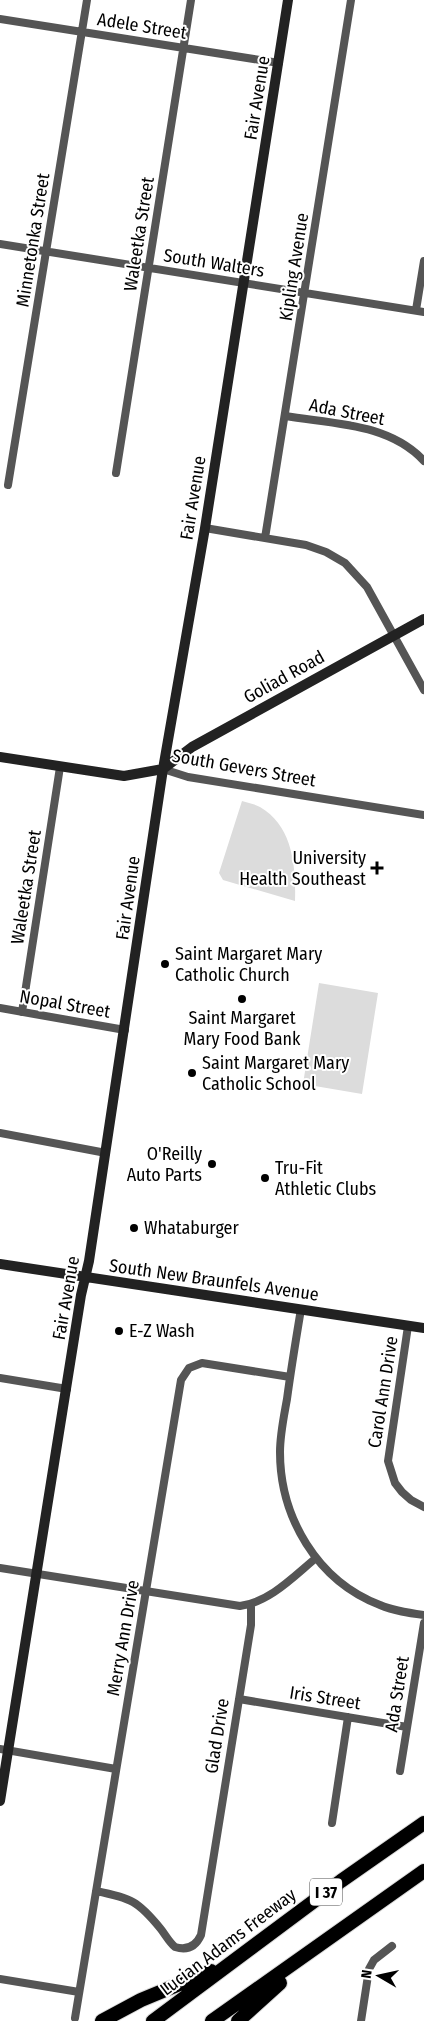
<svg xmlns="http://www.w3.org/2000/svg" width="424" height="2021" font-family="'Fira Sans Condensed',sans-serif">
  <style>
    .green { fill: #dcdcdc }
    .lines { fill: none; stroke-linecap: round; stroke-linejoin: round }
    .highway-casing { stroke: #dbdbdb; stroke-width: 16 }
    .street { stroke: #555; stroke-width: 8 }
    .secondary { stroke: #222; stroke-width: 10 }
    .highway { stroke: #000; stroke-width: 14 }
    .poi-dot { fill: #000; stroke: #fff; stroke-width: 2 }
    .labels { text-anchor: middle; stroke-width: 4; stroke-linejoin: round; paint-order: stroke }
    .shield { fill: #fff; stroke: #4c4c4c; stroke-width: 1 }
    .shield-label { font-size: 16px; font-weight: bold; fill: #000 }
    .street-label { font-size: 18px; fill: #000; stroke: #fff }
    .poi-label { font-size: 18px; fill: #000; stroke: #fff; text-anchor: start }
  </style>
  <rect width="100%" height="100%" fill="#fff"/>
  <path class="green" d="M 242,801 C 248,803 255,804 260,807 C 293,826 296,867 295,901 L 223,880 L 219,873 Z
    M 319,983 L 378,993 L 362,1094 L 303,1084 Z"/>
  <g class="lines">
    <g class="highway-casing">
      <path id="highway" d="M 102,2021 L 141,2000 L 211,1971
        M 153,2021 L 341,1881 L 424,1823
        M 212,2021 L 424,1871
        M 238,2021 L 280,1983"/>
    </g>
    <path class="street" d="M 0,19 L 279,63
      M 0,244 L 424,312
      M 416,310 L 424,261
      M 285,416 C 333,424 389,423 424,461
      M 116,473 L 191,0
      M 8,485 L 87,0
      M 205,528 L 306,545 L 326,552 L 345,563 L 367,587 L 424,690
      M 265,538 L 351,0
      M 163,769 L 188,777 L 424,815
      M 0,1008 L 125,1030
      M 22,1012 L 60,767
      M 0,1133 L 106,1153
      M 301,1309 C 296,1339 291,1369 287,1399 C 284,1416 280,1434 280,1452 C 280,1517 317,1581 380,1605 C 394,1611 409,1613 424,1615
      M 408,1326 L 388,1461 L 395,1483 L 402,1492 L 411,1500 L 424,1507
      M 0,1378 L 67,1389
      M 0,1568 L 240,1606 C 270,1602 294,1576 316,1558
      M 239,1699 L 407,1727
      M 0,1749 L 116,1769
      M 400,1771 L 424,1623
      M 332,1823 L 348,1717
      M 96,1891 C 131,1898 138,1901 160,1928 C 165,1934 169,1942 175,1947 C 188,1951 196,1946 201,1935 L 251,1625 L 251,1605
      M 0,1979 L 79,1992
      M 75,2018 L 181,1380 L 189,1368 L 202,1363 L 290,1377
      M 361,2021 L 369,1969 L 374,1960 L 392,1946"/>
    <path class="secondary" d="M 0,757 L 124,776 L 163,769
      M 163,769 L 192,747 L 424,619
      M 0,1264 L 424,1328
      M 0,1801 L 81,1295 L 89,1261 L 163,769 L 205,528 L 288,0"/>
    <use href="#highway" class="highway"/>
  </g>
  <g class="poi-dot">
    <path d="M374.5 860.5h5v5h5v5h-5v5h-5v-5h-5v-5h5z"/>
    <circle cx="165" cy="964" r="5"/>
    <circle cx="242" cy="999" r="5"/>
    <circle cx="192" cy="1073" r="5"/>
    <circle cx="212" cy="1164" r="5"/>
    <circle cx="265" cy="1178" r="5"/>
    <circle cx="134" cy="1228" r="5"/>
    <circle cx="119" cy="1331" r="5"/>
  </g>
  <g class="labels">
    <rect class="shield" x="310" y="1878.5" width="32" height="27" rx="4"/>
    <g class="shield-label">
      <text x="326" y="1898">I 37</text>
    </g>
    <g class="street-label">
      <text transform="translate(142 26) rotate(9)" y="6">Adele Street</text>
      <text transform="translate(257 98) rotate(-81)" y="6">Fair Avenue</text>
      <text transform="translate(139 234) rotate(-81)" y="6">Waleetka Street</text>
      <text transform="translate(33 240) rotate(-81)" y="6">Minnetonka Street</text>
      <text transform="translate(214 263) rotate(9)" y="6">South Walters</text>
      <text transform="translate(294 267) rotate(-81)" y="6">Kipling Avenue</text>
      <text transform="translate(347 412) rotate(11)" y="6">Ada Street</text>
      <text transform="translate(193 498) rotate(-81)" y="6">Fair Avenue</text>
      <text transform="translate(284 677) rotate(-29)" y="6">Goliad Road</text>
      <text transform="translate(244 768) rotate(10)" y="6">South Gevers Street</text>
      <text transform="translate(26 887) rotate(-81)" y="6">Waleetka Street</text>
      <text transform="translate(128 898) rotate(-82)" y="6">Fair Avenue</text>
      <text transform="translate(65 1004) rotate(10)" y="6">Nopal Street</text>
      <text transform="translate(214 1280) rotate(8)" y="6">South New Braunfels Avenue</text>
      <text transform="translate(66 1298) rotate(-80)" y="6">Fair Avenue</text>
      <text transform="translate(383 1392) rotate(-81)" y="6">Carol Ann Drive</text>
      <text transform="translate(123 1638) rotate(-80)" y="6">Merry Ann Drive</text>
      <text transform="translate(397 1694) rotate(-81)" y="6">Ada Street</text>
      <text transform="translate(325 1698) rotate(9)" y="6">Iris Street</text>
      <text transform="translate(217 1736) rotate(-81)" y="6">Glad Drive</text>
      <text transform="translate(228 1942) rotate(-37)" y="6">Lucian Adams Freeway</text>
    </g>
    <g class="poi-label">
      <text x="366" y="864" text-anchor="end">University<tspan x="366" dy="21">Health Southeast</tspan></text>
      <text x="175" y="960">Saint Margaret Mary<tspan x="175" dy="21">Catholic Church</tspan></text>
      <text x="242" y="1024" text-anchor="middle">Saint Margaret<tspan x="242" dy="21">Mary Food Bank</tspan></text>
      <text x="202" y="1069">Saint Margaret Mary<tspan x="202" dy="21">Catholic School</tspan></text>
      <text x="202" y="1160" text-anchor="end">O'Reilly<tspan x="202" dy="21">Auto Parts</tspan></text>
      <text x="275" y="1174">Tru-Fit<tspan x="275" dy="21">Athletic Clubs</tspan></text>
      <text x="144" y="1234">Whataburger</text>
      <text x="129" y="1337">E-Z Wash</text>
    </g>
  </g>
  <g transform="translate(379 1976) rotate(279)" stroke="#ffffff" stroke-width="4" paint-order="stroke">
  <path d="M0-4L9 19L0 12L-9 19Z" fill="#000000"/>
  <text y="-8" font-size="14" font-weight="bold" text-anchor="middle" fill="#000000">N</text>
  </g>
</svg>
